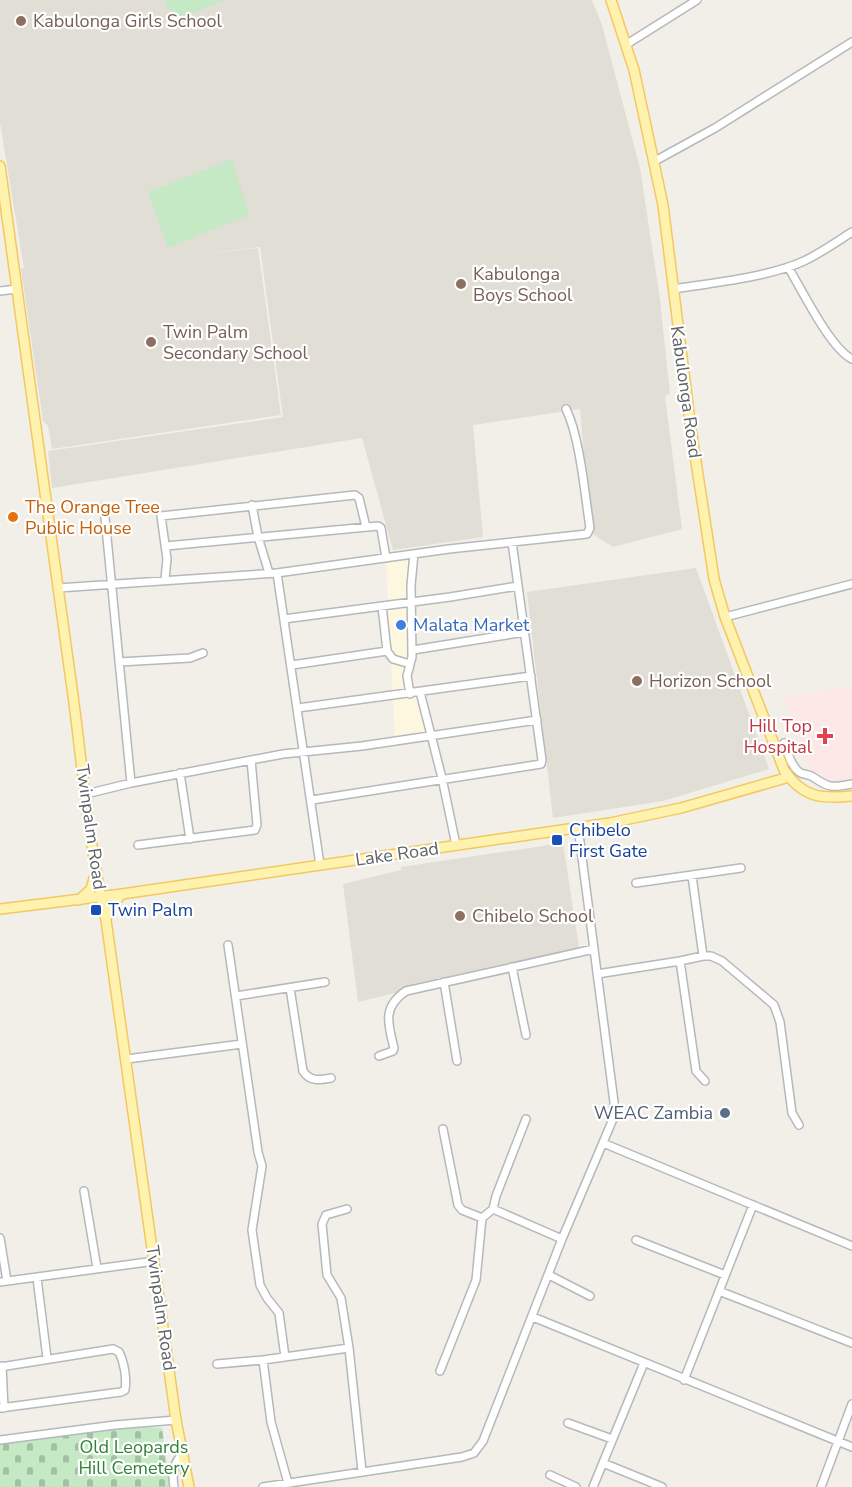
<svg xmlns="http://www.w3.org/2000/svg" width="852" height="1487" font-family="'Nunito Sans',sans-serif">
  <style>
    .commercial { fill: #fef7e0 }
    .education { fill: #e1ded6 }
    .medical { fill: #fce8e6 }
    .green { fill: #c5e8c5 }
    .cemetery { fill: url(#cemetery-stones) }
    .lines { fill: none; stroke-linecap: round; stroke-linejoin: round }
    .minor-casing { stroke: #b5b8bc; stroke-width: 10 }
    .major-casing { stroke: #f2c960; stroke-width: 12 }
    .minor { stroke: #fff; stroke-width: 7 }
    .major { stroke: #fff2af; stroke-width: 9 }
    .education-dot { fill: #8d6e63; stroke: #fff; stroke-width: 2 }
    .food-dot { fill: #e8710a; stroke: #fff; stroke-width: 2 }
    .shop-dot { fill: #3f7fe0; stroke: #fff; stroke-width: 2 }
    .health-dot { fill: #e0444e; stroke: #fff; stroke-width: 2 }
    .transit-dot { fill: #1a4fb4; stroke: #fff; stroke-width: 2 }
    .service-dot { fill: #5c6f8a; stroke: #fff; stroke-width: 2 }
    .labels { text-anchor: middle; stroke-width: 4.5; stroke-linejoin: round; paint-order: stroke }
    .education-label { font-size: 18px; fill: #785e54; stroke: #fff; text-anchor: start }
    .street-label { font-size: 18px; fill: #5f6368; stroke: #fff }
    .food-label { font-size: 18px; fill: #c56008; stroke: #fff; text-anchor: start }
    .shop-label { font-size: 18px; fill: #366cbe; stroke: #fff; text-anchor: start }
    .health-label { font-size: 18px; fill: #be3a42; stroke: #fff; text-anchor: end }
    .transit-label { font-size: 18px; fill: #164399; stroke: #fff; text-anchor: start }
    .service-label { font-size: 18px; fill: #4e5e75; stroke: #fff; text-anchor: end }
    .park-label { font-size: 18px; fill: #348238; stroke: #fff }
  </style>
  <defs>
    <pattern id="cemetery-stones" width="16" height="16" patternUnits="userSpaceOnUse" patternTransform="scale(1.5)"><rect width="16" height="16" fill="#c5e8c5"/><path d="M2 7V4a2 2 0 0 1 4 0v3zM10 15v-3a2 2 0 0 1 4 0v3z" fill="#a3c0a4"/></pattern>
  </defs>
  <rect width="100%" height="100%" fill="#f1efe8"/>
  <path class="commercial" d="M 414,554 L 410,693 L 420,692 L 430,735 L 395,740 L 386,558 Z"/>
  <path class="education" d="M 0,0 L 592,0 L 602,25 L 640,168 L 660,299 L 670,394 L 665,396 L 682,529 L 613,547 L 591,533 L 580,409 L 473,425 L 483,537 L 393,550 L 362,438 L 52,488 L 48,451 L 283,417 L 260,247 L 209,253 L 258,248 L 281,415 L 52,449 L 48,426 L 43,421 L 21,269 L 24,268 L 0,123 Z
    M 696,568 L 769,769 L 663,801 L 553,818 L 527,592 Z
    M 563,843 L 579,948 L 358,1002 L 343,884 L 401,870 L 401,867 Z"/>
  <path class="medical" d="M 850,686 L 852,688 L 852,781 L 832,784 L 811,773 L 784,698 Z"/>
  <path class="green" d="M 165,0 L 225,0 L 174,21 Z
    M 232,159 L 249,215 L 168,248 L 148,192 Z"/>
  <path class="cemetery" d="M 131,1426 L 162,1428 L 170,1487 L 0,1487 L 0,1443 Z"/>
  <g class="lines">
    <g class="minor-casing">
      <path id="minor" d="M 627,44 L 697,0
        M 655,161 L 715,128 L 852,42
        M 788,267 C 802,290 830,348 852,359
        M 673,289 C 712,283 769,277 804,261 C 821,253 836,242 852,232
        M 0,291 L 16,289
        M 252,505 L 258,537 L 269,573
        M 104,507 L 131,783
        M 166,546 L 378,526 L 381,528 L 386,558
        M 277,573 L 320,865
        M 165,579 L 167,559 L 161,516 L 355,495 L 359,498 L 366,527
        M 58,588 L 277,573 L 449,549 L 587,534 L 590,528 C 585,496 580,437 566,409
        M 382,606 L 387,651 L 393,659 L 410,664
        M 725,617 L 852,584
        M 284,619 L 450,597 L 518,586
        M 413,650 L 525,632
        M 119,662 L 190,658 L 203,653
        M 292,665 L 387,651
        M 420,692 L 442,778 L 456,845
        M 410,694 L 407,676 L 412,657 L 411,585 L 414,554
        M 298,708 L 531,676
        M 784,743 C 788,752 790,765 799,772 C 803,775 809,774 813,777 C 829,788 832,788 852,784
        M 180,773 L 190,839
        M 86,794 L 131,783 L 283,754 L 362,746 L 537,720
        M 312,800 L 541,764 L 542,760 L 512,542
        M 138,845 L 255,830 L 257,825 L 251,760
        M 692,876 L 703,956
        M 636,883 L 741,868
        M 228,945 L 258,1152 L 262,1166 L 252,1230 L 260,1285 L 267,1298 L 279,1313 L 285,1357
        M 680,961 L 696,1071 L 705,1081
        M 512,967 L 526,1035
        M 597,974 L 680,961 L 703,956 L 711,956 L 722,961 L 774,1005 L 780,1022 L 792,1113 L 799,1125
        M 444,982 L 457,1061
        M 290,988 L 303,1071 C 310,1082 320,1080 331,1078
        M 236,996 L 325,982
        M 379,1056 L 393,1051 L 394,1048 C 388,1024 382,1007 406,991 L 594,949
        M 127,1059 L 242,1044
        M 443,1129 L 458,1205 L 462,1210 L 482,1218
        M 603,1143 L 852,1246
        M 84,1191 L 97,1268
        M 347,1209 L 326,1215 L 322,1224 L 327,1275 L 341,1298 L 349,1348 L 362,1471
        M 493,1209 L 496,1196 L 526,1119
        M 0,1238 L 7,1281
        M 636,1240 L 725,1275
        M 549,1275 L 590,1296
        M 37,1278 L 47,1358
        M 0,1282 L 155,1261
        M 719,1291 L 852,1343
        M 533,1317 L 852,1447
        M 263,1360 L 271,1422 L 288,1483
        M 217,1364 L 263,1360 L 349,1348
        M 2,1366 L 4,1408
        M 0,1367 L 113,1349 L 119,1352 C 124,1362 127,1378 125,1390 L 121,1392 L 0,1408
        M 440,1371 L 476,1280 L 482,1218 L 493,1209 L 562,1239
        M 684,1380 L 753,1205
        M 568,1423 L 612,1439
        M 0,1440 L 115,1425 L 176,1420
        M 603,1463 L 662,1487
        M 550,1475 L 576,1487
        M 174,1487 C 172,1475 173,1462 183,1454
        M 263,1487 L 462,1457 L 474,1453 L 483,1441 L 562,1239 L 613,1119 L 614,1102 L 578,827
        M 593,1487 L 644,1363
        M 821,1487 L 852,1404"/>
    </g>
    <g class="major-casing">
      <path id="major" d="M 611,0 L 634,70 L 663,205 L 691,429 L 714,579 L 725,617 L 784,770 C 803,798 821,799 852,796
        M 0,166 C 22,335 46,504 70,674 C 82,756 87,839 106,920 L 176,1420 L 189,1487
        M 79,900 L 91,889 L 95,875
        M 0,909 L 122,894 L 610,823 L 681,808 L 789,777
        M 106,919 L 111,905 L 122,894"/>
    </g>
    <use href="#minor" class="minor"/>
    <use href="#major" class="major"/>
  </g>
  <g class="education-dot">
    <circle cx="21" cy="21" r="6"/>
    <circle cx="461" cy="284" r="6"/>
    <circle cx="151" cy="342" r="6"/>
    <circle cx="637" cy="681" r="6"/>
    <circle cx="460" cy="916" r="6"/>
  </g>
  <circle class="food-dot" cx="13" cy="517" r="6"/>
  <circle class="shop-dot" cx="401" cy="625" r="6"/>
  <path class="health-dot" d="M822 727h6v6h6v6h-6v6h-6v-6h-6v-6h6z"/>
  <g class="transit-dot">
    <rect x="551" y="834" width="12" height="12" rx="3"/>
    <rect x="90" y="904" width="12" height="12" rx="3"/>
  </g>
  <circle class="service-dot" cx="725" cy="1113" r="6"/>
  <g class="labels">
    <g class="education-label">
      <text x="33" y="27">Kabulonga Girls School</text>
      <text x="473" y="280">Kabulonga<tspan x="473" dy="21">Boys School</tspan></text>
      <text x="163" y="338">Twin Palm<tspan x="163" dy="21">Secondary School</tspan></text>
      <text x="649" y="687">Horizon School</text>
      <text x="472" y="922">Chibelo School</text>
    </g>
    <g class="street-label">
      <text transform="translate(686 392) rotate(82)" y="6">Kabulonga Road</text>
      <text transform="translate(91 827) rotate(82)" y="6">Twinpalm Road</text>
      <text transform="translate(397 854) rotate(-8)" y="6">Lake Road</text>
      <text transform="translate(161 1308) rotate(82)" y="6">Twinpalm Road</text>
    </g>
    <g class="food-label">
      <text x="25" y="513">The Orange Tree<tspan x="25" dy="21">Public House</tspan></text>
    </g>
    <g class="shop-label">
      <text x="413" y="631">Malata Market</text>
    </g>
    <g class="health-label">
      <text x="812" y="732">Hill Top<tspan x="812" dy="21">Hospital</tspan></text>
    </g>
    <g class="transit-label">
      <text x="569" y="836">Chibelo<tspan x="569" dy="21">First Gate</tspan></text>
      <text x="108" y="916">Twin Palm</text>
    </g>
    <g class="service-label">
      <text x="713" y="1119">WEAC Zambia</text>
    </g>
    <g class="park-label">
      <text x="134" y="1453">Old Leopards<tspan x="134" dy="21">Hill Cemetery</tspan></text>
    </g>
  </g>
</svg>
